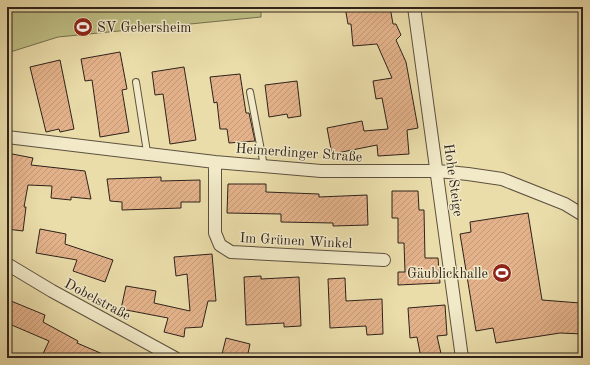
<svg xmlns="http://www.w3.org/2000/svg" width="590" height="365" font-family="'Old Standard TT',serif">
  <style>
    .green { fill: #bebf84; stroke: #767050 }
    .building { fill: url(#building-hatch); stroke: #2e221b }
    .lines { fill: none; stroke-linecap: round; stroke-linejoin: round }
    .lane-casing { stroke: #5d513f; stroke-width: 8 }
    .street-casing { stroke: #5d513f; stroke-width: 14 }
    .lane { stroke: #f1e9c8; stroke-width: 6 }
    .street { stroke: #f1e9c8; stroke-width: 12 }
    .labels { text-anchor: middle; stroke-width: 3; stroke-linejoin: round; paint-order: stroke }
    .poi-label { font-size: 14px; fill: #2e221b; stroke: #f1e9c8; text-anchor: start }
    .street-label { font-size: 14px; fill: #2e221b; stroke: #f1e9c8 }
  </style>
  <defs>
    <pattern id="building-hatch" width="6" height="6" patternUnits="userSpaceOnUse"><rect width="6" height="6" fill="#e3b28a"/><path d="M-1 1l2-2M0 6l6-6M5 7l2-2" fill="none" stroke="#c39976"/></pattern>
  </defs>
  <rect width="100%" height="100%" fill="#eaddaa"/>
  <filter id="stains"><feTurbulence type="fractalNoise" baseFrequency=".005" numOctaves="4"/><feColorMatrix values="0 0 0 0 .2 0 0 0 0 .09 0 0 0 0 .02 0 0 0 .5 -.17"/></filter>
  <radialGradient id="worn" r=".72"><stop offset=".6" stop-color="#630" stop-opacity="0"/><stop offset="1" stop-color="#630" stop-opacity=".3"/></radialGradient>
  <path class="green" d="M 7,7 L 261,7 L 261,17 L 58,37 L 7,53 Z"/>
  <path class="building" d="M 345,7 L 390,7 L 393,24 L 396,24 L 401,35 L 396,40 L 406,62 L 418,128 L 407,130 L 409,154 L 378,156 L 377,145 L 332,154 L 327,128 L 362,121 L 364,131 L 388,129 L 382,98 L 376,99 L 373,81 L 392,78 L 377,44 L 353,46 L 351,24 L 348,24 Z
    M 120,52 L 127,89 L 122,90 L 129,132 L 100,137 L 92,80 L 85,81 L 81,59 Z
    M 60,60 L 74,129 L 60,132 L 59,129 L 46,132 L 30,67 Z
    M 184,67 L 196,140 L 170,144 L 163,94 L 155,95 L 152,72 Z
    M 240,74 L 246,113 L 249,113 L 255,141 L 229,143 L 227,129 L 220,129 L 217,102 L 214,103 L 210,77 Z
    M 297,81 L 301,116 L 288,118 L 287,114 L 269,117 L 265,85 Z
    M 7,153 L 33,158 L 31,165 L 85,171 L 91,199 L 71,197 L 71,200 L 51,198 L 52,186 L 28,185 L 24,207 L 26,207 L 23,231 L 7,229 Z
    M 161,177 L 161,181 L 200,180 L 200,202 L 181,202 L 181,208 L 122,210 L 122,202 L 110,201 L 107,179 Z
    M 228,184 L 266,184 L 266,192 L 319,194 L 319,197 L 367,195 L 368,225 L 333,226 L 333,223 L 281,222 L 281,214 L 227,213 Z
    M 392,191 L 418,191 L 419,210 L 424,210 L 425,258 L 438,258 L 440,283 L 398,285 L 398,272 L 405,272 L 404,243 L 398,243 L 398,218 L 392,218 Z
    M 528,213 L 542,300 L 580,303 L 580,308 L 583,308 L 583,334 L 560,333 L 496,343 L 493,328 L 476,331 L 460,234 L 471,232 L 470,222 Z
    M 40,229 L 66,234 L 65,244 L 113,260 L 105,282 L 73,271 L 77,260 L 36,253 Z
    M 212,254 L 216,301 L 208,301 L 202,327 L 185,328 L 184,337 L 164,332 L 168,318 L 121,309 L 126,286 L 156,291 L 154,303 L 190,311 L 187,274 L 176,276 L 174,257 Z
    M 261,276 L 261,279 L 299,277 L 301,326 L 284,327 L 284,323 L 246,325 L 244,277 Z
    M 345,278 L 346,301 L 382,299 L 383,334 L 367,335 L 366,326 L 330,328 L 328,279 Z
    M 11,301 L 45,315 L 43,322 L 78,341 L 77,343 L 112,358 L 41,358 L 49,341 L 7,323 L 7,311 Z
    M 445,305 L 447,335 L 437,336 L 442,358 L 421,358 L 417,337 L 410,338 L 408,308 Z
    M 226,338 L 250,344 L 247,358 L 221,358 Z"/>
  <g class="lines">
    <g class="lane-casing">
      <path id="lane" d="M 136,82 L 147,152
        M 250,92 L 264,166"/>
    </g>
    <g class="street-casing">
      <path id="street" d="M 414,7 L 462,358
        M 7,137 L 215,162 L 321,171 L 438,171 L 468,174 L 502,179 L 565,204 L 583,215
        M 215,162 L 215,233 L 220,245 L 231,252 L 384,260
        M 7,264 L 52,291 L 175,358"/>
    </g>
    <use href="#lane" class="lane"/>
    <use href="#street" class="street"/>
  </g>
  <defs>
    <g id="stadium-disc" transform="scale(1)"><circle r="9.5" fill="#8f2418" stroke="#f1e9c8"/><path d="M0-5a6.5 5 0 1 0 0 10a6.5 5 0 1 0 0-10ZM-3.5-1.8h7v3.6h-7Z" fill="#fff"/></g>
  </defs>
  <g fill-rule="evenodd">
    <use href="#stadium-disc" x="83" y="27"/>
    <use href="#stadium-disc" x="502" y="273"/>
  </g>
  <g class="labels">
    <g class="poi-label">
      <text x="97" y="32">SV Gebersheim</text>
      <text x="488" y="278" text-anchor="end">Gäublickhalle</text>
    </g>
    <g class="street-label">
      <text transform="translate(299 152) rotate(4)" y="5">Heimerdinger Straße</text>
      <text transform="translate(454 180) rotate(82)" y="5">Hohe Steige</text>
      <text transform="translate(296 240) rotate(3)" y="5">Im Grünen Winkel</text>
      <text transform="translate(98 299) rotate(28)" y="5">Dobelstraße</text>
    </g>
  </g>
  <rect width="590" height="365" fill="none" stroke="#eaddaa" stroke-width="24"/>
  <rect x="8" y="8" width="574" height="349" fill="none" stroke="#2e221b" stroke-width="2"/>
  <rect x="12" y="12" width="566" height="341" fill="none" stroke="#2e221b"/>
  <rect width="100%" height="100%" filter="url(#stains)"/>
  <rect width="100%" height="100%" fill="url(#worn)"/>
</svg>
